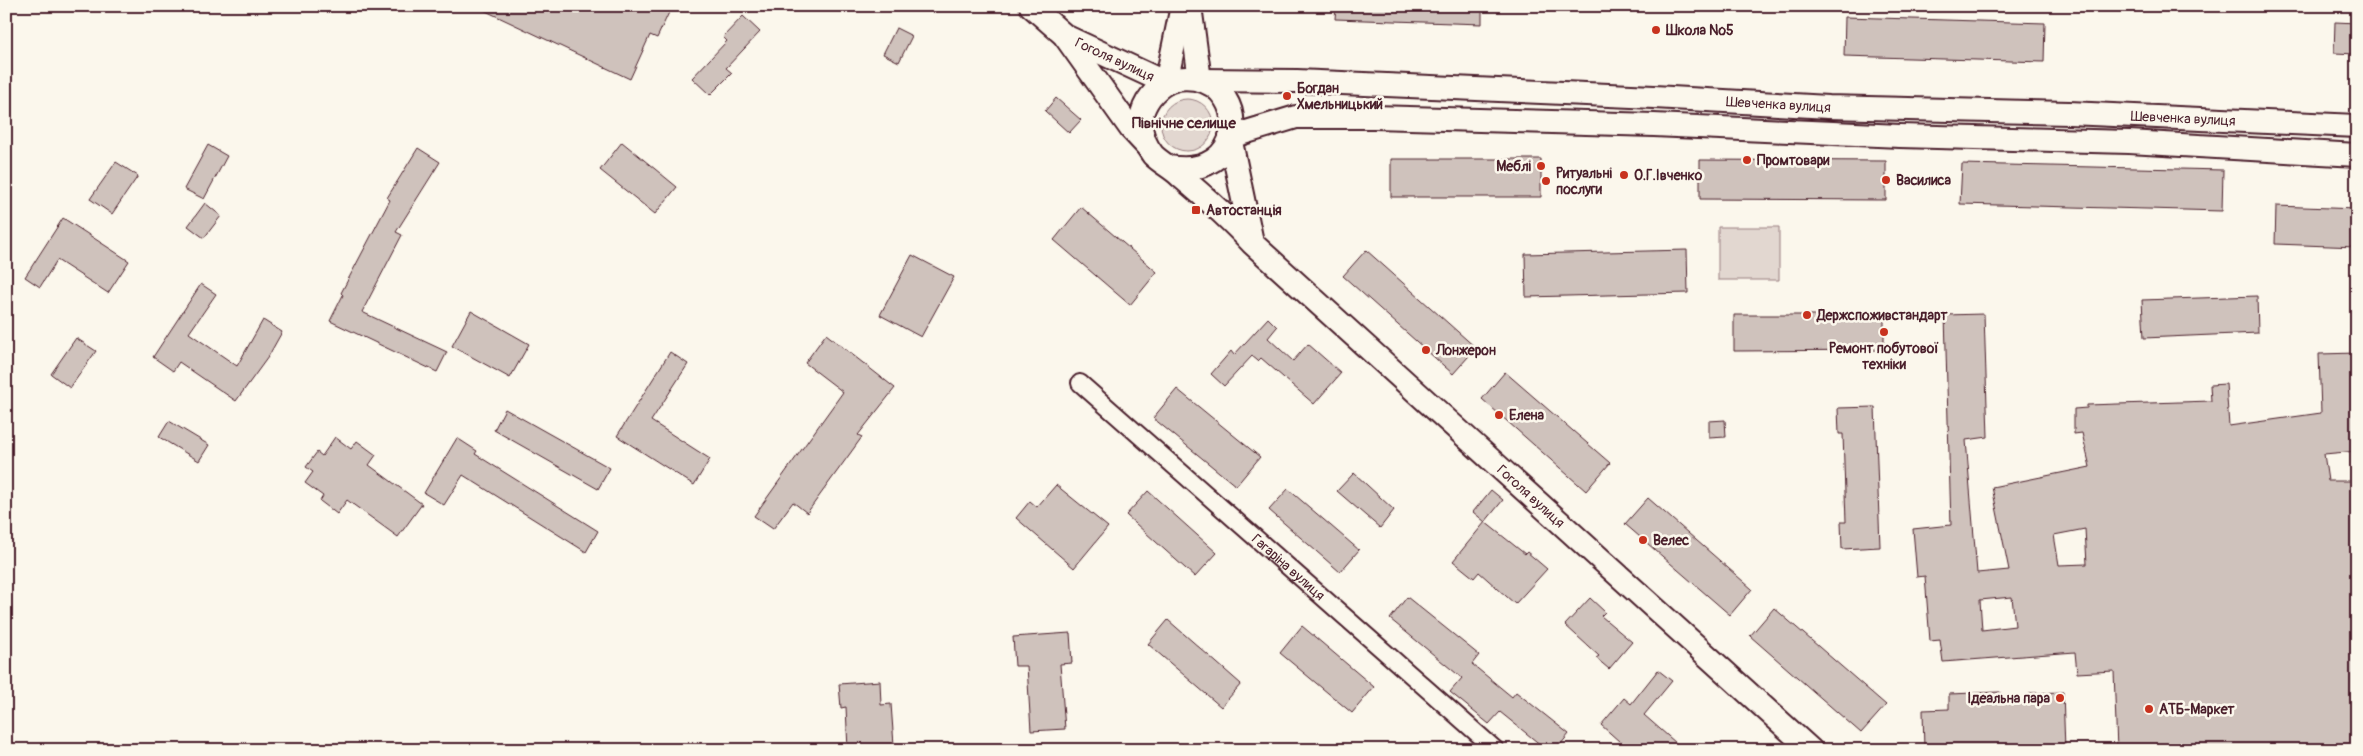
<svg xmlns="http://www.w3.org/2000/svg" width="2363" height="756" font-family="Pangolin,sans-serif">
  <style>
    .green { fill: #e2d7d0; stroke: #967b7e }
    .building { fill: #cfc2bc; stroke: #4a1f2b; fill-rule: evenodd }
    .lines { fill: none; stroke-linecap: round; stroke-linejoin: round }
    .street-casing { stroke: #4a1f2b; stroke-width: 20 }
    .secondary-casing { stroke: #4a1f2b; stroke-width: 26 }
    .street { stroke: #fbf7ec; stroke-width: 16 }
    .secondary { stroke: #fbf7ec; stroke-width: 22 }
    .poi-dot { fill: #c8321e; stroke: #fbf7ec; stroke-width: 2 }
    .labels { text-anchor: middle; stroke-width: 5; stroke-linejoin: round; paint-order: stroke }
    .poi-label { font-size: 14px; font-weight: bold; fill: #4a1f2b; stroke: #fbf7ec; text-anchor: start }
    .street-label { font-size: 14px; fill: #4a1f2b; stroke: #fbf7ec }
    .neighbourhood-label { font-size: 15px; font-weight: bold; fill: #4a1f2b; stroke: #fbf7ec }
  </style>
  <rect width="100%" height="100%" fill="#fbf7ec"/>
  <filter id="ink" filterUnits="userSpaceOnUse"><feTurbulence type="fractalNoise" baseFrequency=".02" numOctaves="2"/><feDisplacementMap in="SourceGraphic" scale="10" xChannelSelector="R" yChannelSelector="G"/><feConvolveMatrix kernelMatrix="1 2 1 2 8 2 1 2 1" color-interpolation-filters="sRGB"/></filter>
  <g filter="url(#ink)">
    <path class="green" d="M1161 125a26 26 0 1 1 52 0a26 26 0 1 1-52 0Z
      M 1718,227 L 1779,227 L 1779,280 L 1718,280 Z"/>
    <path class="building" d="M 475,6 L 672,6 L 657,38 L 650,35 L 630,79 Z
      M 1336,6 L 1482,6 L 1482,24 L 1335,19 Z
      M 743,16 L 760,32 L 726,68 L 732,73 L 710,95 L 692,78 L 727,41 L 723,37 Z
      M 1845,17 L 2045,23 L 2044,62 L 1844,56 Z
      M 2335,22 L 2357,23 L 2357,54 L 2334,53 Z
      M 896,28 L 912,36 L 899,62 L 883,54 Z
      M 1056,98 L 1081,120 L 1069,133 L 1045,111 Z
      M 622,142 L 677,187 L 655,214 L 600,170 Z
      M 208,145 L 227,156 L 204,199 L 184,189 Z
      M 418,148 L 440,162 L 396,232 L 402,235 L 362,312 L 447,352 L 437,372 L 330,321 L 343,295 L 341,293 L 390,200 L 387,198 Z
      M 1391,159 L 1541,159 L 1541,197 L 1391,197 Z
      M 1700,160 L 1886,161 L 1886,200 L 1700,199 Z
      M 116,162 L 138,176 L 112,214 L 90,199 Z
      M 1962,164 L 2223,170 L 2222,211 L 1960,204 Z
      M 205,203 L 221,216 L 204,238 L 188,226 Z
      M 2276,206 L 2357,209 L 2357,247 L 2275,244 Z
      M 1081,207 L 1157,272 L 1130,305 L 1054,240 Z
      M 63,218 L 129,261 L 108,293 L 57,260 L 40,287 L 25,277 Z
      M 1366,250 L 1476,348 L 1453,374 L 1343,276 Z
      M 1687,250 L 1688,293 L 1526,297 L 1525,254 Z
      M 912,255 L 954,277 L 921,337 L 880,315 Z
      M 201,284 L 216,294 L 189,333 L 237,366 L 263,320 L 282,332 L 268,357 L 236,401 L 179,362 L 173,371 L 153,357 Z
      M 2257,296 L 2258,333 L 2144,338 L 2142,300 Z
      M 471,311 L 529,344 L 510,378 L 452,346 Z
      M 1984,314 L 1988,437 L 1966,440 L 1977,573 L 2009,570 L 1992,487 L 2090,467 L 2082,433 L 2074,434 L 2074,409 L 2087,408 L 2087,405 L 2211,401 L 2210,385 L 2226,384 L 2229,426 L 2321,413 L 2319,354 L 2357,353 L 2357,451 L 2324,454 L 2328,481 L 2357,481 L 2357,750 L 2117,750 L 2114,671 L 2077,673 L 2075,652 L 1943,662 L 1940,640 L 1930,641 L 1925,576 L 1917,577 L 1913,529 L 1951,525 L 1945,315 ZM 2085,529 L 2087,564 L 2059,565 L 2054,535 ZM 2012,597 L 2015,626 L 1982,630 L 1980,600 Z
      M 1734,315 L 1884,315 L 1884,350 L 1734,351 Z
      M 1268,318 L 1277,327 L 1268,338 L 1293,361 L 1308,344 L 1341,373 L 1314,404 L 1261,358 L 1258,361 L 1252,356 L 1224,386 L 1211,374 L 1231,351 L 1234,355 Z
      M 826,334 L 895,388 L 858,435 L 862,437 L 807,513 L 793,502 L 773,529 L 754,516 L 843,392 L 805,363 Z
      M 76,338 L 96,351 L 70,388 L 51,374 Z
      M 670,352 L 688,364 L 651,421 L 710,459 L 694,485 L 617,436 Z
      M 1505,372 L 1610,463 L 1586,491 L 1482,399 Z
      M 1177,389 L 1260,457 L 1236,486 L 1153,418 Z
      M 1875,407 L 1880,547 L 1842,549 L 1841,522 L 1846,522 L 1843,434 L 1839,434 L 1838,408 Z
      M 505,409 L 610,468 L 598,489 L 494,430 Z
      M 1725,420 L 1726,437 L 1709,438 L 1709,421 Z
      M 169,421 L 209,445 L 199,461 L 159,437 Z
      M 335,437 L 351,449 L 357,441 L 376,455 L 369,465 L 422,504 L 398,537 L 347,500 L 337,514 L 320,501 L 323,496 L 305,483 L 313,472 L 306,467 L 317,452 L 322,456 Z
      M 457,438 L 477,451 L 475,454 L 598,531 L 586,552 L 463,475 L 444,505 L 424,493 Z
      M 1354,473 L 1394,510 L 1380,528 L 1337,491 Z
      M 1056,485 L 1108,527 L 1074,568 L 1016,518 L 1030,501 L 1037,507 Z
      M 1288,489 L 1359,550 L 1340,572 L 1269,510 Z
      M 1491,490 L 1503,500 L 1485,522 L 1473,512 Z
      M 1148,491 L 1217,553 L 1195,577 L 1126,515 Z
      M 1648,498 L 1752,589 L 1730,615 L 1625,524 Z
      M 1485,522 L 1525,554 L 1527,552 L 1547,569 L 1515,604 L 1479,572 L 1474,578 L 1453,561 Z
      M 1407,597 L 1479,655 L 1472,664 L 1512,697 L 1516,692 L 1569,734 L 1556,750 L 1547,750 L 1500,712 L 1489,724 L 1450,692 L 1462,678 L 1390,619 Z
      M 1590,598 L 1605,612 L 1601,616 L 1632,642 L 1609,669 L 1596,658 L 1599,656 L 1565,625 Z
      M 1774,608 L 1886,705 L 1861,733 L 1750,636 Z
      M 1168,620 L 1241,684 L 1221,707 L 1148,644 Z
      M 1302,626 L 1374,687 L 1352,713 L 1280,653 Z
      M 1070,633 L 1072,663 L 1060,664 L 1065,729 L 1031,731 L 1027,666 L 1015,666 L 1013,637 Z
      M 1658,670 L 1672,681 L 1644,715 L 1684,750 L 1629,750 L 1601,725 L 1624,698 L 1631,704 Z
      M 880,681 L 881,705 L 891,704 L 894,745 L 887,746 L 887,750 L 848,750 L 846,707 L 841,708 L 839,684 Z
      M 2000,692 L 2001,699 L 2030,698 L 2030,693 L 2063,692 L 2065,750 L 1924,750 L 1923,710 L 1949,709 L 1949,694 Z"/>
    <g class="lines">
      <g class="street-casing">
        <g id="street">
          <path id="s1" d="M 1080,383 L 1496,750"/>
        </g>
      </g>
      <g class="secondary-casing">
        <g id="secondary">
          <path d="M 1031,6 L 1064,35 L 1131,129 L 1146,145"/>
          <path d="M 1190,6 L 1200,80"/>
          <path id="s2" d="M 1065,36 L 1166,83"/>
          <path id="s3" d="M 1200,80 L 1297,81 L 1654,97 L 1828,107 L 2069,113 L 2357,126"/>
          <path d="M 1166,83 L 1182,6"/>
          <path d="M 1230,137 L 1296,117 L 1374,117 L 1654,125 L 1900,136 L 2129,142 L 2357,155"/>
          <path d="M 1230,137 L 1252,242"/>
          <path id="s4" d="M 1170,167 C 1245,180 1251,89 1195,79 C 1184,77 1172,79 1163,85 C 1150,94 1141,108 1141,123 C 1141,135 1146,146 1153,155 C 1161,163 1172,168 1180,176 C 1205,197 1230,219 1252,243 L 1811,750"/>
        </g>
      </g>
      <use href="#street" class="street"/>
      <use href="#secondary" class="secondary"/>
    </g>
  </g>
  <g class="poi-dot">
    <circle cx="1656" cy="30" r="5"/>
    <circle cx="1287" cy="96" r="5"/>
    <circle cx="1747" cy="160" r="5"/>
    <circle cx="1541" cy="166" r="5"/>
    <circle cx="1624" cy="175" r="5"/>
    <circle cx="1886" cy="180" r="5"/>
    <circle cx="1546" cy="181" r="5"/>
    <rect x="1191" y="205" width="10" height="10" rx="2.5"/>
    <circle cx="1807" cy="315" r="5"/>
    <circle cx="1884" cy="332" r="5"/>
    <circle cx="1426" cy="350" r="5"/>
    <circle cx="1499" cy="415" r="5"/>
    <circle cx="1643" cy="540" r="5"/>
    <circle cx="2060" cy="698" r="5"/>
    <circle cx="2149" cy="709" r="5"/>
  </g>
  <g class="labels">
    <g class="poi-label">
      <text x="1666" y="35">Школа №5</text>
      <text x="1297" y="93">Богдан<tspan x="1297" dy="16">Хмельницький</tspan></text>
      <text x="1757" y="165">Промтовари</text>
      <text x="1531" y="171" text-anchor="end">Меблі</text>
      <text x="1556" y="178">Ритуальні<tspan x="1556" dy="16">послуги</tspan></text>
      <text x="1634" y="180">О.Г.Івченко</text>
      <text x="1896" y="185">Василиса</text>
      <text x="1206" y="215">Автостанція</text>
      <text x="1817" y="320">Держспоживстандарт</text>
      <text x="1884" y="353" text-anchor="middle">Ремонт побутової<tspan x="1884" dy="16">техніки</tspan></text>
      <text x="1436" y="355">Лонжерон</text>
      <text x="1509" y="420">Елена</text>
      <text x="1653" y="545">Велес</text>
      <text x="2050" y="703" text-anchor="end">Ідеальна пара</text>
      <text x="2159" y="714">АТБ-Маркет</text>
    </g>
    <g class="street-label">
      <text dy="5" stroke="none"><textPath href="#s2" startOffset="55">Гоголя вулиця</textPath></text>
      <text dy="5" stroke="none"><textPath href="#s3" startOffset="579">Шевченка вулиця</textPath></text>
      <text dy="5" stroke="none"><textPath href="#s3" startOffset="984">Шевченка вулиця</textPath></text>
      <text dy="5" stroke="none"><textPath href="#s4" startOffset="774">Гоголя вулиця</textPath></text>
      <text dy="5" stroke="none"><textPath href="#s1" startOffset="278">Гагаріна вулиця</textPath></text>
    </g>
    <g class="neighbourhood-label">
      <text x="1184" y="128">Північне селище</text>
    </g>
  </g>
  <rect width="2363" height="756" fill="none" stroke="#fbf7ec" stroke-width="25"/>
  <rect x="12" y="12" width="2338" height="731" fill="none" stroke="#4a1f2b" stroke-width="2" filter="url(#ink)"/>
</svg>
